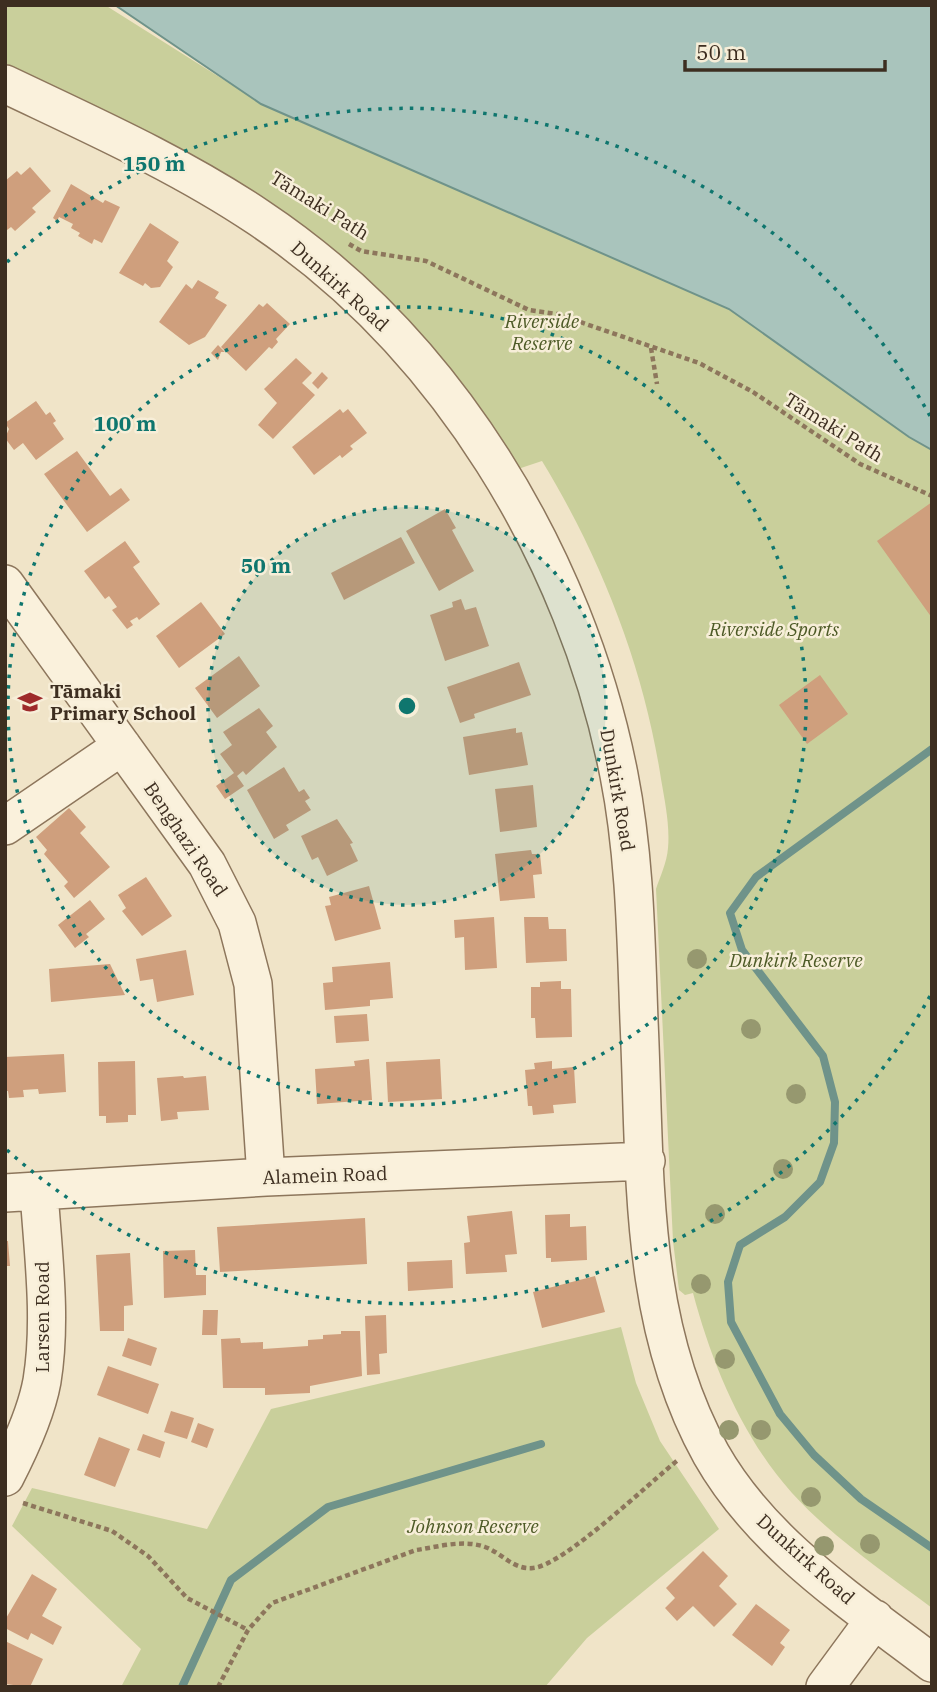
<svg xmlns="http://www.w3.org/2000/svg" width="937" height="1692" font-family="'IBM Plex Serif',serif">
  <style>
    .green { fill: #c9cf9b }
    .water { fill: #a9c4bc; stroke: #6f938a; stroke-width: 2 }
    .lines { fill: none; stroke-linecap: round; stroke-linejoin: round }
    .stream { stroke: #6f938a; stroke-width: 8 }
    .building { fill: #cf9f7d }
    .minor-casing { stroke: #8d765c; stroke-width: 40 }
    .path { stroke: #8d765c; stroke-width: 4.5; stroke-dasharray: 5 3.5; stroke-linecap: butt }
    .minor { stroke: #faf1dc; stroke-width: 37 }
    .tree { fill: #96986f }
    .ring { fill: none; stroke: #0f766e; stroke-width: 3.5; stroke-dasharray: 3.5 7 }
    .labels { text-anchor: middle; stroke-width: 5; stroke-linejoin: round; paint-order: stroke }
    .street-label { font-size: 19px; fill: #3d2e20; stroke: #f7eed8 }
    .park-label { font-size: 19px; font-style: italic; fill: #4d5a26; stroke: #f7eed8 }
    .poi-label { font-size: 19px; font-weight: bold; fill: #3d2e20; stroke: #f7eed8; text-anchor: start }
    .centre { fill: #0f766e; stroke: #f7eed8; stroke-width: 3.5 }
    .ring-label { font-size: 21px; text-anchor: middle; font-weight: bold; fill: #0f766e; stroke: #f7eed8; stroke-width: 5; stroke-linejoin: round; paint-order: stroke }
  </style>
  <rect width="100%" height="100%" fill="#f0e4c8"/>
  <path class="green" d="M 5,5 L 105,5 L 232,85 L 115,5 L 932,5 L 932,1608 C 884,1572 832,1537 792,1493 C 742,1437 712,1364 693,1293 L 685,1295 L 679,1290 L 673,1241 L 656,889 C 660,877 667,862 668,848 C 670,826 665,802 661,779 C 644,667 601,558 542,461 L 518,469 L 477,405 L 422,339 L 282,212 L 197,157 L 5,63 Z
    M 621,1327 L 636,1383 L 660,1441 L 719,1529 L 587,1638 L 545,1687 L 121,1687 L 141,1649 L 12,1526 L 32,1488 L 207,1529 L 271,1409 Z"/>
  <path class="water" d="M 115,5 L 932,5 L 932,450 L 909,437 L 729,309 L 261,104 Z"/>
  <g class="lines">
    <path class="stream" d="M 932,749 L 756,877 L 730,913 L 742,950 L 823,1056 L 835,1102 L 834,1143 L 820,1182 L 785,1217 L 740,1245 L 728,1282 L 731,1322 L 780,1414 L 814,1455 L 861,1499 L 932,1548
      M 182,1687 L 231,1580 L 328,1507 L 541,1444"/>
  </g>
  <path class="building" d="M 30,167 L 51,191 L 32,208 L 36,212 L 15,231 L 11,227 L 7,230 L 5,181 L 17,171 L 21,175 Z
    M 71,184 L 103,203 L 105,200 L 120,207 L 102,243 L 94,239 L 92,244 L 78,236 L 80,233 L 71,228 L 73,224 L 59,217 L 57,221 L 53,218 Z
    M 150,223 L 179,242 L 167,261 L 173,267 L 160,287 L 151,288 L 145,283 L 143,286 L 119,273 Z
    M 198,280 L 219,292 L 215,298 L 227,305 L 205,337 L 189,345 L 159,322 L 186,284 L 192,289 Z
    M 267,303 L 290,324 L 276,339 L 278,342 L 272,349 L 269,347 L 246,371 L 221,347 L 259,304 L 263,307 Z
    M 218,345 L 225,352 L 221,352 L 218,360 L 211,353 Z
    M 296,358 L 312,373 L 302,383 L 315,395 L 273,439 L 258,425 L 277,403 L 264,389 Z
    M 322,372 L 328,378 L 318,389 L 312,383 Z
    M 36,401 L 46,415 L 50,412 L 56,421 L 53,423 L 64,439 L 36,460 L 23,443 L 14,450 L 5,438 L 9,429 L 5,423 Z
    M 340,409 L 343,413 L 348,409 L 367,433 L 350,446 L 353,449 L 342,458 L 340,455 L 314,475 L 292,447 Z
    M 77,451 L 110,496 L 121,488 L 130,500 L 87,532 L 44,474 Z
    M 932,502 L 932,618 L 877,541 Z
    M 445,509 L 456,528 L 452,530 L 474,571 L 439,591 L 406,531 Z
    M 401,537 L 415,563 L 344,600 L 331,573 Z
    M 125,541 L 140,562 L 133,567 L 160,604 L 139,620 L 137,617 L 130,621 L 133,625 L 127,629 L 112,610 L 117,607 L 109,596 L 105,599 L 84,571 Z
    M 461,599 L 465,610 L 476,607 L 489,646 L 445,661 L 430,615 L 453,607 L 452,602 Z
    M 201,602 L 225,634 L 179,668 L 156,636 Z
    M 239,656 L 260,686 L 217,718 L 195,688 Z
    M 519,662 L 531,695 L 474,714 L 475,718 L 460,723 L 447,687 Z
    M 820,675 L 848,714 L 807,744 L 779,705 Z
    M 259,708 L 273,726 L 266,732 L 277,747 L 246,775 L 243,771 L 237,776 L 244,786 L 225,799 L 216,786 L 234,773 L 220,754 L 232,745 L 223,732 Z
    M 516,728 L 516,733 L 522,732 L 528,765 L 469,775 L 463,737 Z
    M 284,767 L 299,792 L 304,789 L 310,798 L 305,801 L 311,810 L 286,825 L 289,830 L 274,839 L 247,790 Z
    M 533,785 L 537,827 L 500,832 L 495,789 Z
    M 69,808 L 86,827 L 80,833 L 110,867 L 74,898 L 64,886 L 68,882 L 44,854 L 47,850 L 36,837 Z
    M 337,819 L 353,843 L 350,844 L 358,861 L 327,876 L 318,857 L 312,860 L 301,836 Z
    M 531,850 L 532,854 L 540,854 L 542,874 L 533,875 L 535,898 L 500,901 L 495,854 Z
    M 146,877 L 172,916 L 142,936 L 122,911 L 126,908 L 118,895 Z
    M 369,886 L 381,929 L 335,941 L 325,906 L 331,905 L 329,897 Z
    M 90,900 L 105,919 L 86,934 L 89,937 L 75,948 L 58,925 Z
    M 494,917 L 497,968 L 465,970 L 464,937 L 455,938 L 454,920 Z
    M 524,917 L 548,917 L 549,929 L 566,929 L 567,961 L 526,963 Z
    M 186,950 L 194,995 L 157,1002 L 153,979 L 140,981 L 136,959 Z
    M 390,962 L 393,998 L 370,1000 L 370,1006 L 325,1010 L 323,983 L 333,982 L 332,967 Z
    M 110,964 L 125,995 L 51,1002 L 49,969 Z
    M 561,981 L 561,989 L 571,989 L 572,1037 L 536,1038 L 535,1018 L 531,1018 L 531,987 L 540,987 L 540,982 Z
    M 367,1014 L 369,1041 L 336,1043 L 334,1016 Z
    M 64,1054 L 66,1092 L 39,1094 L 38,1089 L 23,1090 L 24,1097 L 9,1098 L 8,1091 L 5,1091 L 5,1057 Z
    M 369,1059 L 372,1100 L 317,1104 L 315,1069 L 355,1066 L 354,1061 Z
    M 440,1059 L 442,1099 L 388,1102 L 386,1062 Z
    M 135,1061 L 136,1115 L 128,1115 L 128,1122 L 106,1123 L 106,1116 L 99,1116 L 98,1062 Z
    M 552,1061 L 552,1069 L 574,1067 L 576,1103 L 553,1105 L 554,1113 L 533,1115 L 532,1106 L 528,1106 L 525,1070 L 535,1069 L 534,1063 Z
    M 183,1076 L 184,1078 L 206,1076 L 209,1110 L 177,1112 L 178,1119 L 161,1121 L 157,1078 Z
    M 512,1211 L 517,1254 L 505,1255 L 507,1272 L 466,1274 L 464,1243 L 470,1242 L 467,1216 Z
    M 570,1214 L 570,1227 L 586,1226 L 587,1260 L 551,1262 L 551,1258 L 546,1258 L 545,1215 Z
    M 365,1218 L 367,1264 L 220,1272 L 217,1227 Z
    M 5,1241 L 8,1241 L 10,1266 L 5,1266 Z
    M 195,1250 L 196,1275 L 206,1275 L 206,1295 L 164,1298 L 163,1251 Z
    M 130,1253 L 133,1305 L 124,1306 L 124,1331 L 100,1331 L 96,1255 Z
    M 452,1260 L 453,1288 L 408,1291 L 407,1262 Z
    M 595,1276 L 605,1312 L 542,1328 L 533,1292 Z
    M 203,1310 L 218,1310 L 217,1335 L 202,1335 Z
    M 386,1315 L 387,1353 L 379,1354 L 380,1374 L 367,1375 L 365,1316 Z
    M 341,1331 L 360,1331 L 362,1376 L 310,1386 L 310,1393 L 265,1395 L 265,1388 L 223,1388 L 221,1339 L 240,1338 L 241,1343 L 263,1342 L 263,1349 L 308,1346 L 308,1340 L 323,1339 L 323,1335 L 341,1334 Z
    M 128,1338 L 157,1348 L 151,1366 L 122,1356 Z
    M 108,1366 L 159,1384 L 148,1414 L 97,1395 Z
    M 171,1411 L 194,1418 L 187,1439 L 164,1432 Z
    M 198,1423 L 214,1429 L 207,1448 L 191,1442 Z
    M 143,1434 L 165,1442 L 160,1458 L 137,1450 Z
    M 99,1437 L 130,1449 L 115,1487 L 84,1475 Z
    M 703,1551 L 728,1576 L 719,1586 L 737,1604 L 714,1627 L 693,1606 L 677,1621 L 665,1608 L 675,1598 L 666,1588 Z
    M 32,1574 L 57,1589 L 42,1616 L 62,1627 L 53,1645 L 31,1633 L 28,1640 L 5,1628 L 5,1620 Z
    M 756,1604 L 790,1630 L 780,1643 L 785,1647 L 772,1666 L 732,1635 Z
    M 5,1641 L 43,1659 L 30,1687 L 5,1684 Z"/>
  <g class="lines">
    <g class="minor-casing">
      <path id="minor" d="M 5,84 C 91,125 179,164 258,217 C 446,342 576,556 619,775 C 635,856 636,939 639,1021 C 646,1168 637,1321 711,1454 C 762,1544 852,1602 932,1663
        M 5,584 L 207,864 L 237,923 L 253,984 L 266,1177
        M 5,826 L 122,746
        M 5,1193 L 266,1177 L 646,1161
        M 5,1477 C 20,1448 36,1414 42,1381 C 52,1320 43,1253 39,1192
        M 825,1687 L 875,1619"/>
    </g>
    <path class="path" d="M 349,244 L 361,251 L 426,261 L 529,310 L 557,314 L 699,363 L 753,392 L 860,464 L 932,496
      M 651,348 L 657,384
      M 23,1503 L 112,1531 L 148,1556 L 187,1598 L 248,1630
      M 218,1687 L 248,1630 L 272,1603 L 416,1550 C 438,1547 463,1539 485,1547 C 502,1553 513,1570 533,1568 C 563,1566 650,1482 678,1460"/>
    <use href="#minor" class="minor"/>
  </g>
  <g class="tree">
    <circle cx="697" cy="959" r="10"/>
    <circle cx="751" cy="1029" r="10"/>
    <circle cx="796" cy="1094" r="10"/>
    <circle cx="783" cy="1169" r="10"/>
    <circle cx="715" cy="1214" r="10"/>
    <circle cx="701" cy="1284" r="10"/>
    <circle cx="725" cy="1359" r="10"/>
    <circle cx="729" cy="1430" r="10"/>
    <circle cx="761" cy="1430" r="10"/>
    <circle cx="811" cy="1497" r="10"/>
    <circle cx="870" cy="1544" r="10"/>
    <circle cx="824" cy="1546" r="10"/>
  </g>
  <circle cx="407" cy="706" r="199" fill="#0f766e" fill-opacity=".12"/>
  <g class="ring">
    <circle cx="407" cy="706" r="199"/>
    <circle cx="407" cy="706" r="399"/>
    <path d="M930 996A598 598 0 0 1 7 1150M7 262A598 598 0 0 1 930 416"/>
  </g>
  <defs>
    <g id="school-bare" transform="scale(1.89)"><path d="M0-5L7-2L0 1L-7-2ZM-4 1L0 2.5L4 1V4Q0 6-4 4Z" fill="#9e2a2b" stroke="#f7eed8" stroke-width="2.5" paint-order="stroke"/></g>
  </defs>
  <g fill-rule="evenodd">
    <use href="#school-bare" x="30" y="702"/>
  </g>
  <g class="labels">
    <g class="street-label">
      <text transform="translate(320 205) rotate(32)" y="7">Tāmaki Path</text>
      <text transform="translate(340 286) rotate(42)" y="7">Dunkirk Road</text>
      <text transform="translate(834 427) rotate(32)" y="7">Tāmaki Path</text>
      <text transform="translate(618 790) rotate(80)" y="7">Dunkirk Road</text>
      <text transform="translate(186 839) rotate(56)" y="7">Benghazi Road</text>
      <text transform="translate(325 1175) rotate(-2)" y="7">Alamein Road</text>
      <text transform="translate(42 1317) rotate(-90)" y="7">Larsen Road</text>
      <text transform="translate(806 1559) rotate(42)" y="7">Dunkirk Road</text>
    </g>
    <g class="park-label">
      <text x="542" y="328">Riverside<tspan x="542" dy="22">Reserve</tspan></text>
      <text x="774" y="636">Riverside Sports</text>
      <text x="796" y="967">Dunkirk Reserve</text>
      <text x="473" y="1533">Johnson Reserve</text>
    </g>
    <g class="poi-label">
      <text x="50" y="698">Tāmaki<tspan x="50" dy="22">Primary School</tspan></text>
    </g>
  </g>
  <circle cx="407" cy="706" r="10" class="centre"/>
  <g class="ring-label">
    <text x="154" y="171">150 m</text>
    <text x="125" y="431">100 m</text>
    <text x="266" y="573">50 m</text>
  </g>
  <rect width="937" height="1692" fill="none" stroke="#3d2e20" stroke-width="14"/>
  <path d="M685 60v10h200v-10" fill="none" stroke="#3d2e20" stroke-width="3.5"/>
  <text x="696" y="60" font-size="21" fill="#3d2e20" stroke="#f7eed8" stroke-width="5" paint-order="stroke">50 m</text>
</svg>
